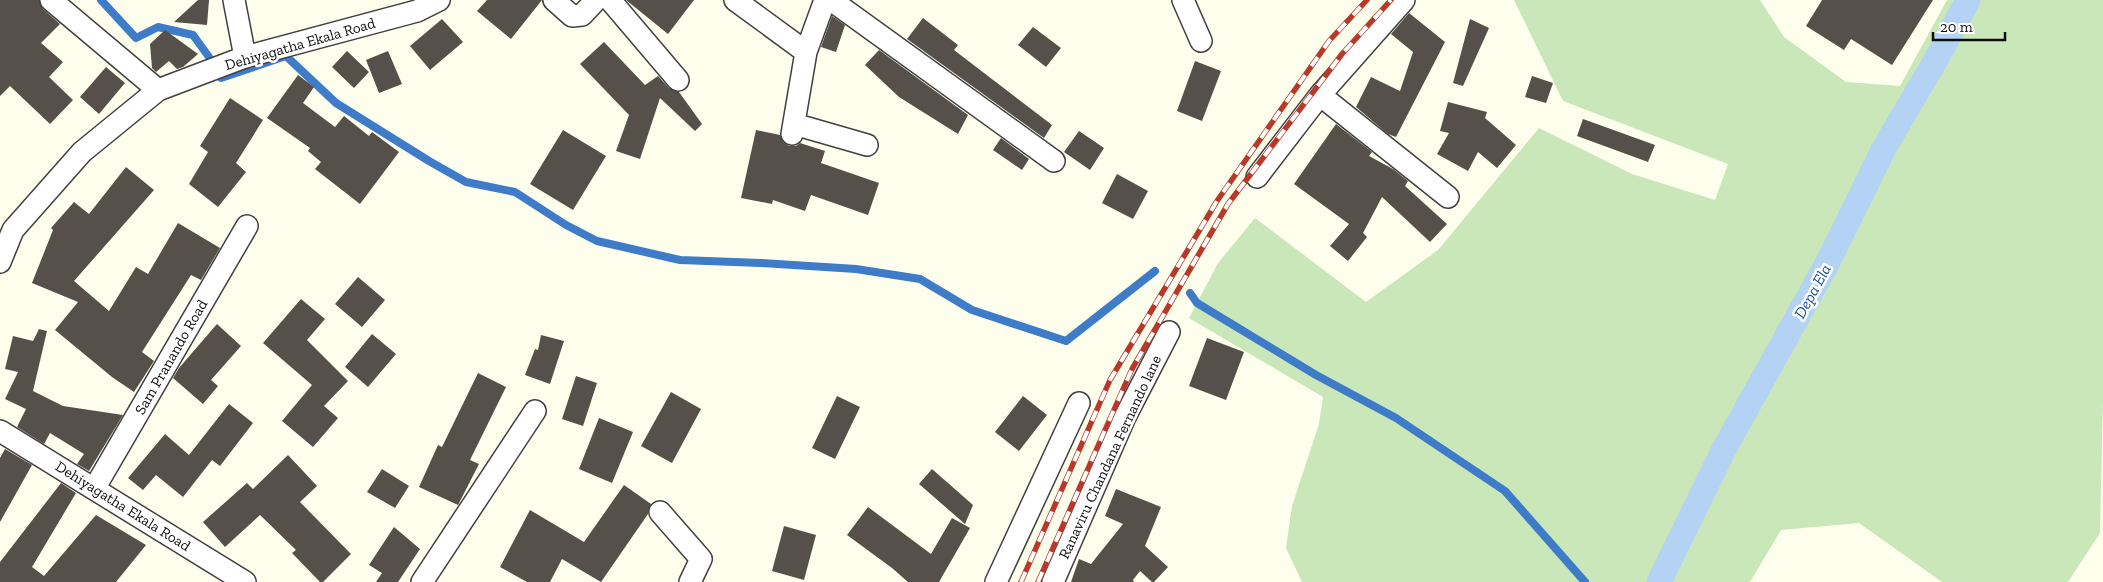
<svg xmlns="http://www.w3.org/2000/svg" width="2103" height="582" font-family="'Zilla Slab',serif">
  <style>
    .green { fill: #c9e7b8 }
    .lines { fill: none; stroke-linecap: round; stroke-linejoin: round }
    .stream { stroke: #3e7bc8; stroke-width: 8 }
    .canal { stroke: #b4d2f4; stroke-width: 25 }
    .building { fill: #55504a }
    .street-casing { stroke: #404040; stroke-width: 24 }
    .street { stroke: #fff; stroke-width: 21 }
    .rail-casing { stroke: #b8392a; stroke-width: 5.5 }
    .rail { stroke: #fff; stroke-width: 4; stroke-dasharray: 11; stroke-linecap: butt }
    .labels { text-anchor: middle; stroke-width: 5; stroke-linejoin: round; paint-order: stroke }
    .street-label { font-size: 15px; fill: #0d0d0d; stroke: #fff }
    .water-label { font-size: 16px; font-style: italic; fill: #1b4f9a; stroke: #fff }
  </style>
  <rect width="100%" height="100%" fill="#fefeed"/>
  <path class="green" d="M 1514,0 L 1760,0 L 1784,37 L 1846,82 L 1900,86 L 1947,0 L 2103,0 L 2103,399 L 2100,533 L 2068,582 L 1942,582 L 1859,523 L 1781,530 L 1750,582 L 1302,582 L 1286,548 L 1292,506 L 1319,424 L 1323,397 L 1189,318 L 1218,263 L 1255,218 L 1366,302 L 1438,250 L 1539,128 L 1632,174 L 1715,200 L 1728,164 L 1563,101 Z"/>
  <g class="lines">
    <path class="stream" d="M 101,0 L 136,38 L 158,27 L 193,35 L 209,57
      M 221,78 L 286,56 L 336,103 L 429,161 L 466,182 L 515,192 L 566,225 L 597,241 L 680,260 L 761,263 L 856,269 L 920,279 L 972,310 L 1066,341 L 1155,271
      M 1190,293 L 1197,303 L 1316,375 L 1396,418 L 1505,491 L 1585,582"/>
    <path class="canal" d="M 1659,582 L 1724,449 L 1828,262 L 1884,148 L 1934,63 L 1968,0"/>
  </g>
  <path class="building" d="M 0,0 L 39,0 L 43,9 L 60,24 L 41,43 L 63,62 L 49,77 L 73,100 L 50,124 L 10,86 L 0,96 Z
    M 198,0 L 209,0 L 207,25 L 174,22 Z
    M 487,0 L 542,0 L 511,39 L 477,11 Z
    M 626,0 L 694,0 L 668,34 Z
    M 1822,0 L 1933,0 L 1892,65 L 1851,39 L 1844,50 L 1806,26 Z
    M 1409,13 L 1445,42 L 1396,137 L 1388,134 L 1356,107 L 1371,77 L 1400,91 L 1413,52 L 1391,34 Z
    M 832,16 L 845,25 L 836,52 L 821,47 Z
    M 923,18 L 958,45 L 954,50 L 1052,125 L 1044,138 L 907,39 Z
    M 442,19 L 463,42 L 430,70 L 410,46 Z
    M 1470,19 L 1489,28 L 1463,86 L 1453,83 Z
    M 1033,27 L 1061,48 L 1046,67 L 1018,45 Z
    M 165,30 L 198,54 L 183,67 L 177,69 L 169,61 L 156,72 L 152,68 L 150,44 Z
    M 604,42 L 645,85 L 658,76 L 669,88 L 679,92 L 702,124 L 695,131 L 660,98 L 640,159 L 616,151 L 629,115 L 580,64 Z
    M 879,50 L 968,115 L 958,134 L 899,97 L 865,65 Z
    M 347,51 L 369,72 L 354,88 L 332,67 Z
    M 388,51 L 402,84 L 379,93 L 366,60 Z
    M 1195,61 L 1221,71 L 1202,121 L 1177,111 Z
    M 106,67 L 125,83 L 99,114 L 80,97 Z
    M 298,75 L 314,87 L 303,103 L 335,127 L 344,116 L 369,136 L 372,132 L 399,152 L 360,204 L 315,169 L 321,162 L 308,151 L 310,148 L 267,118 Z
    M 1532,76 L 1553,83 L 1546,103 L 1525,97 Z
    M 230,98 L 263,120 L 236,163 L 246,172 L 218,207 L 189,184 L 208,152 L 200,146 Z
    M 1448,102 L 1487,112 L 1485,118 L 1516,145 L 1497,168 L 1478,152 L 1468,171 L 1437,154 L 1449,133 L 1440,131 Z
    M 1583,119 L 1655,145 L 1648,162 L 1577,136 Z
    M 1336,124 L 1372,152 L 1369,156 L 1393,169 L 1408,181 L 1405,186 L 1447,224 L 1430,242 L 1382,197 L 1363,233 L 1367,237 L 1348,261 L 1330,246 L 1349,224 L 1294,184 Z
    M 563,130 L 606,156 L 573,210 L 530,184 Z
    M 756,130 L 780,135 L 784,143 L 789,146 L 796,146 L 800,143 L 825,151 L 821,163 L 879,183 L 868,215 L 811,195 L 805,211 L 773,200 L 772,204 L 741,198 Z
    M 1079,131 L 1104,148 L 1090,170 L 1064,152 Z
    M 1001,138 L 1029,159 L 1022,170 L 993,150 Z
    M 126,167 L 154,190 L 74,281 L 109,311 L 136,267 L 148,274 L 178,223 L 220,248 L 201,280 L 191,275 L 142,352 L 154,361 L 134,392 L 112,377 L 55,330 L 78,302 L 32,283 L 53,230 L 51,228 L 74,202 L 89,214 Z
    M 1117,174 L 1148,191 L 1133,219 L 1102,203 Z
    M 358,277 L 385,300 L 362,327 L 335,304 Z
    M 301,299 L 325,319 L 307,340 L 348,381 L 324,406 L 338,418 L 313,447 L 282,421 L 312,385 L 263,343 Z
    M 217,324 L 241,346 L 211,380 L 218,386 L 203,404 L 173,378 L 179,368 Z
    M 39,329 L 47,331 L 33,391 L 63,406 L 123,415 L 89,471 L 77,464 L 84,454 L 50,433 L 44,444 L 17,427 L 26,409 L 5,399 L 18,372 L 5,369 L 13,336 L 33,341 Z
    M 372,334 L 396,354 L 368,387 L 345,367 Z
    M 541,335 L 564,341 L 550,384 L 525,375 L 535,349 L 538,350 Z
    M 1207,338 L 1244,352 L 1226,400 L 1189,386 Z
    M 478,373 L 506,387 L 470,460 L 479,464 L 458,505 L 419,487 L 438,445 L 442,447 Z
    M 576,376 L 597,383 L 583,426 L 562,419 Z
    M 671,392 L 701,409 L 672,463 L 641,446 Z
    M 837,396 L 860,407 L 835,459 L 812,448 Z
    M 1023,396 L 1047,415 L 1019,451 L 995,432 Z
    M 229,404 L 253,423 L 220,466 L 212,460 L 183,497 L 156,475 L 143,490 L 128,478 L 165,434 L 189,455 Z
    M 599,418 L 633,432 L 612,483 L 579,469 Z
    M 5,449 L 32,465 L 0,522 L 0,458 Z
    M 288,455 L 317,486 L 300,502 L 351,554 L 323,582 L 320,582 L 292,553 L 296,550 L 260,515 L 225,547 L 203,522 L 247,483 L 253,489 Z
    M 382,469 L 409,486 L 395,508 L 367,492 Z
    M 932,469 L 973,505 L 965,524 L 919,484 Z
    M 61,483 L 76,493 L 32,567 L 44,576 L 96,515 L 146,545 L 116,582 L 0,582 L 0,562 Z
    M 624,485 L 651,504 L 648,514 L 601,582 L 562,559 L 550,582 L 527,582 L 500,567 L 530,510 L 584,542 Z
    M 1116,489 L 1161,507 L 1145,546 L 1168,567 L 1154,582 L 1152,582 L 1140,571 L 1133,580 L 1134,582 L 1071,582 L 1079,559 L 1091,564 L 1123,524 L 1105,516 Z
    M 868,507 L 931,554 L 952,518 L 970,528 L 939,582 L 908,582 L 892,568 L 847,535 Z
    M 784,526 L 816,535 L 804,580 L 772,571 Z
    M 394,527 L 420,549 L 398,582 L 376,582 L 382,573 L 369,565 Z"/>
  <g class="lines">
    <g class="street-casing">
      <path id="street" d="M 51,0 L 158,90
        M 234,0 L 245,57
        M 554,0 L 572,16 L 582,15 L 596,0
        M 610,0 L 678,80
        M 735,0 L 806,52 L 792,134
        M 831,0 L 1054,161
        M 1183,0 L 1201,41
        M 1404,0 L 1320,95 L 1448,197
        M 806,52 L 825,0
        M 794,124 L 867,145
        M 1257,177 L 1320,95
        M 0,262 L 13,230 L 82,152 L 158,90 L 245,57 L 417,11 L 439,0
        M 0,431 L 245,582
        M 94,489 L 247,226
        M 660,512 L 701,559 L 690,582
        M 422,582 L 535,411
        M 996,582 L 1079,403
        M 1053,582 L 1125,417 L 1169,332"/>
    </g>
    <use href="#street" class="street"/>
    <g class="rail-casing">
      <path id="rail" d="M 1021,582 L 1110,380 L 1217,201 L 1329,41 L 1367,0
        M 1038,582 L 1132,369 L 1228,204 L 1342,54 L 1391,0"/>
    </g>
    <use href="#rail" class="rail"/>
  </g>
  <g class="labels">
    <g class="street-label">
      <text transform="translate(300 44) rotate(-16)" y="5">Dehiyagatha Ekala Road</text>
      <text transform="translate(171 357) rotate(-60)" y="5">Sam Pranando Road</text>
      <text transform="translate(1110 457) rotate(-65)" y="5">Ranaviru Chandana Fernando lane</text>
      <text transform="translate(123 506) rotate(32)" y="5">Dehiyagatha Ekala Road</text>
    </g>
    <g class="water-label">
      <text transform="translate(1812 291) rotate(-61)" y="6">Depa Ela</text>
    </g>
  </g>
  <path d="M1933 32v8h72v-8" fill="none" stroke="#0d0d0d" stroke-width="2.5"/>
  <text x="1940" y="32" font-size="15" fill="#0d0d0d" stroke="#ffffff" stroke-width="4" paint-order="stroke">20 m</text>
</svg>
